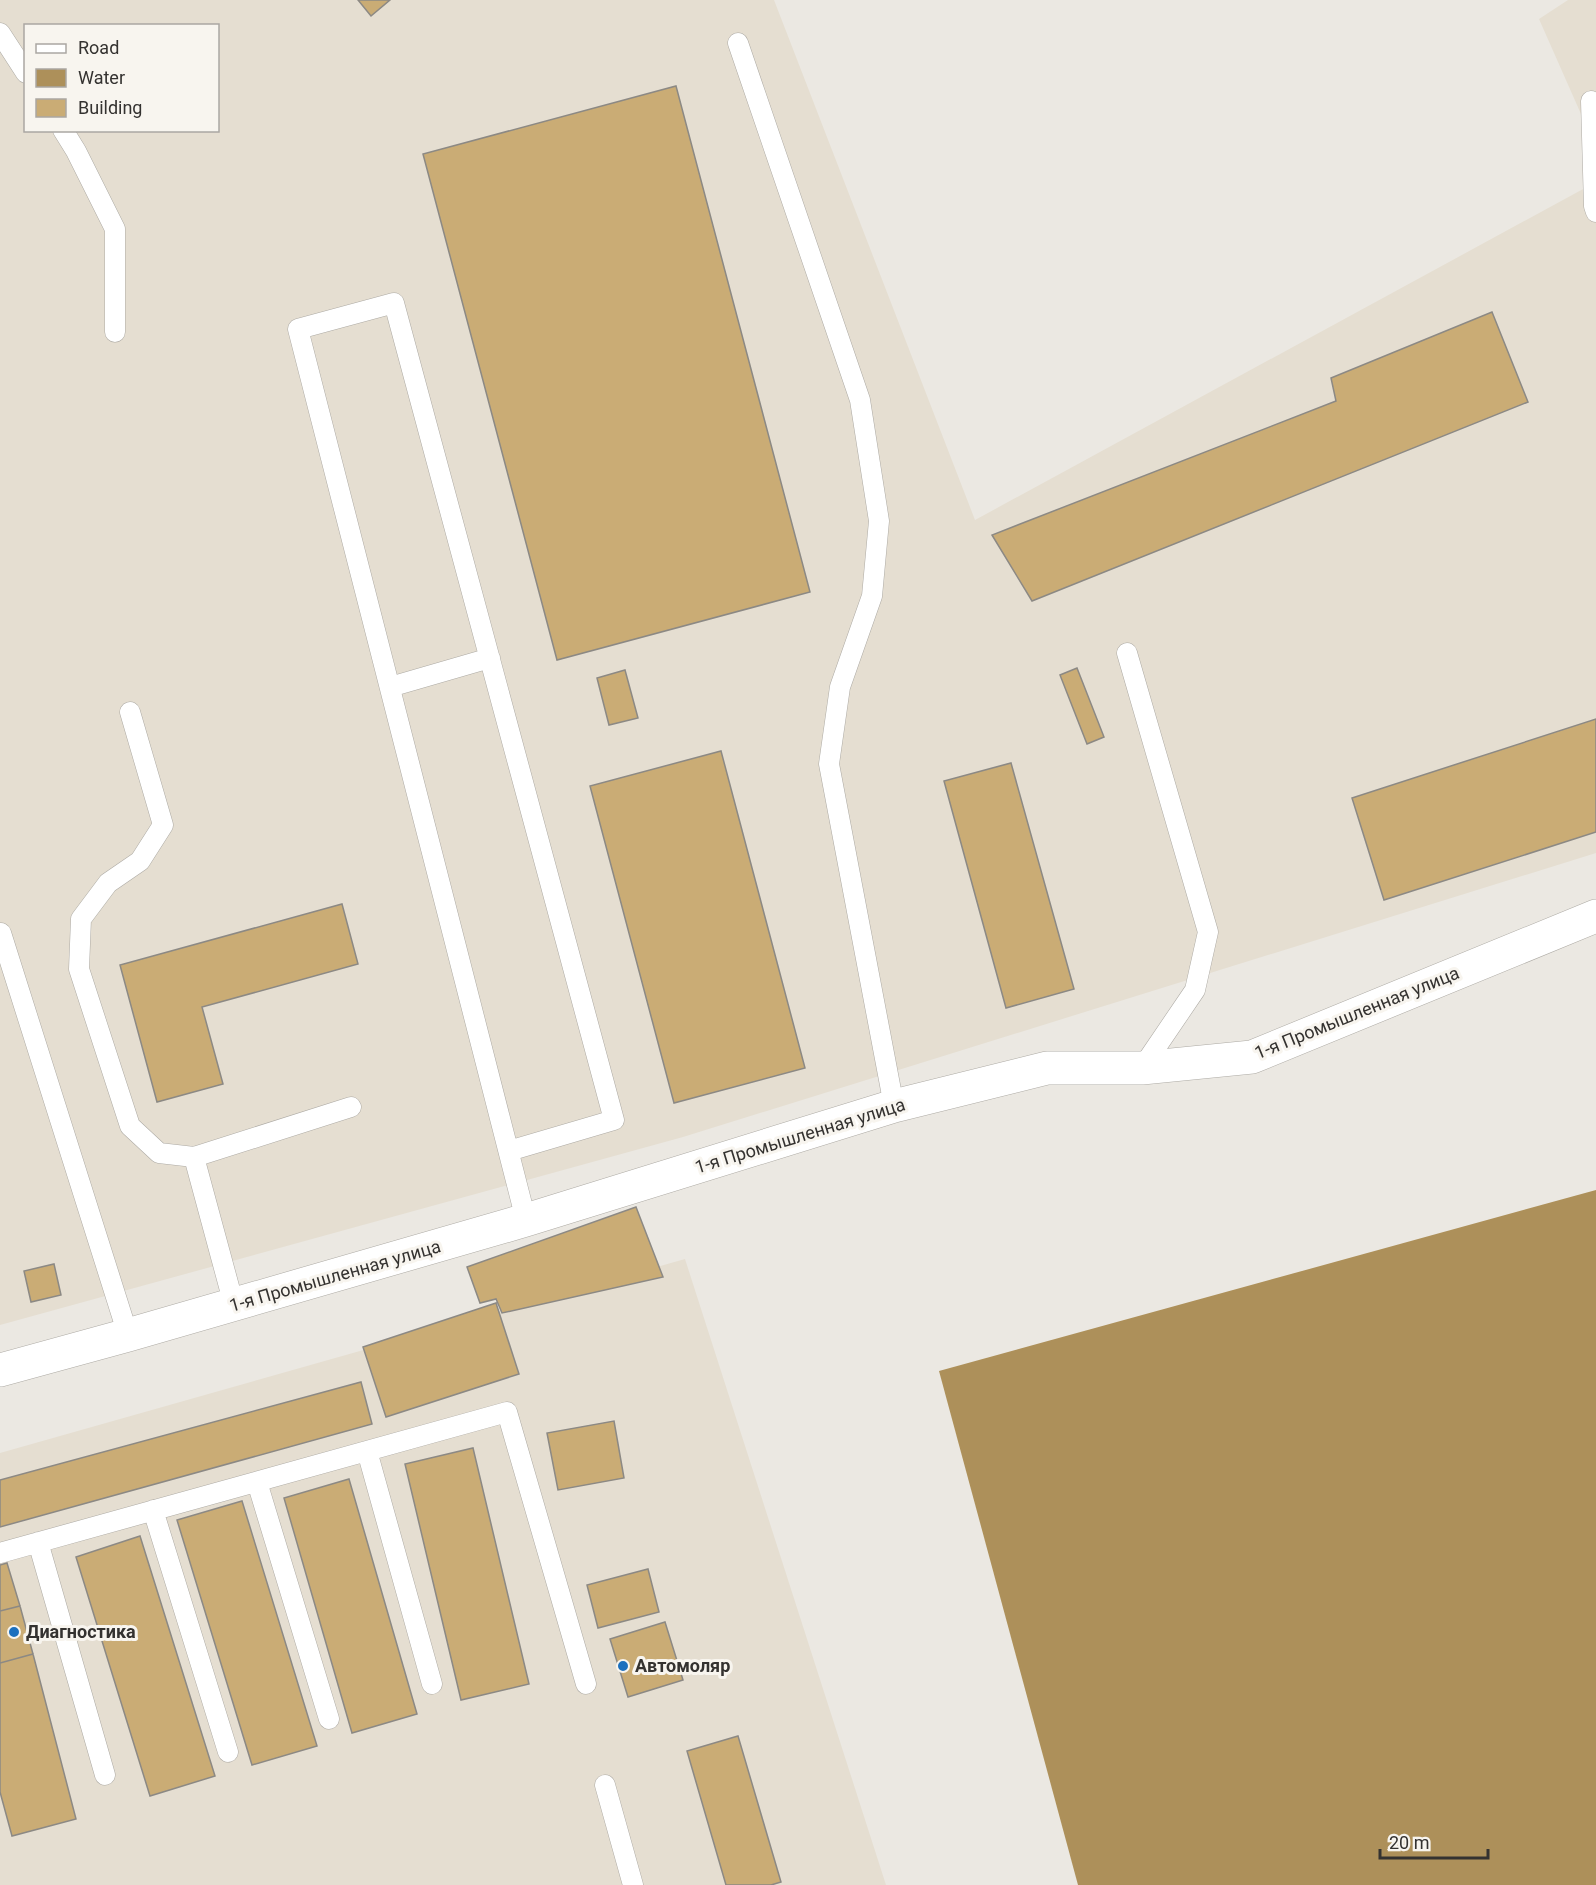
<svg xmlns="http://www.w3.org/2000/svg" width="1596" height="1885" font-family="Roboto,sans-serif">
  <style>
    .built { fill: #e5ded1; fill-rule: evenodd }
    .water { fill: #ad905a }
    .building { fill: #caac75; stroke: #8c8984; stroke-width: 1.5 }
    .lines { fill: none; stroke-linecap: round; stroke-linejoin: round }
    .lane-casing { stroke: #adaaa4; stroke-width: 21 }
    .street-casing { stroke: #adaaa4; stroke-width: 34 }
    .lane { stroke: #fff; stroke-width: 20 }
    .street { stroke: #fff; stroke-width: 33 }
    .poi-dot { fill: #1c70be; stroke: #f8f5ef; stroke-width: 2 }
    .labels { text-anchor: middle; stroke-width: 6; stroke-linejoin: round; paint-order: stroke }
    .street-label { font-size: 18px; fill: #343230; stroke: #f8f5ef }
    .poi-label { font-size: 18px; font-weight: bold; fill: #343230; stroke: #f8f5ef; text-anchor: start }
  </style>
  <rect width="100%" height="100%" fill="#ebe8e2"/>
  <path class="built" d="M 0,0 L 774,0 L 975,520 L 1596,182 L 1596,853 L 683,1137 L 0,1325 ZM 26,26 L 218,26 L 218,130 L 26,130 Z
    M 1568,0 L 1596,0 L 1596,148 L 1539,19 Z
    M 685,1259 L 886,1885 L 0,1885 L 0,1453 Z"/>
  <path class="water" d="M 1596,1190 L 1596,1885 L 1078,1885 L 939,1371 Z"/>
  <path class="building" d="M 358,0 L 390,0 L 371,16 Z
    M 676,86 L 810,592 L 557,660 L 423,154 Z
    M 1492,312 L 1528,402 L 1032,601 L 992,535 L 1336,401 L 1331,378 Z
    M 1077,668 L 1104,737 L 1087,744 L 1060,675 Z
    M 625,670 L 638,718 L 609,725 L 597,678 Z
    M 1596,719 L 1596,832 L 1384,900 L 1352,798 Z
    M 721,751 L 805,1068 L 674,1103 L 590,786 Z
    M 1011,763 L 1074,989 L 1006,1008 L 944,781 Z
    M 342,904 L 358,964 L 202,1007 L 223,1084 L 157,1102 L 120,965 Z
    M 636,1207 L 663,1277 L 502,1313 L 496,1299 L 480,1303 L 467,1267 Z
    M 54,1264 L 61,1295 L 31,1302 L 24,1271 Z
    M 496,1303 L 519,1374 L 386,1417 L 363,1347 Z
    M 361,1382 L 372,1424 L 0,1527 L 0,1480 Z
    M 614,1421 L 624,1478 L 558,1490 L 547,1433 Z
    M 473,1448 L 529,1684 L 461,1700 L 405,1464 Z
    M 349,1479 L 417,1714 L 352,1733 L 284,1498 Z
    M 242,1501 L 317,1746 L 252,1765 L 177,1520 Z
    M 140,1536 L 215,1776 L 150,1796 L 76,1557 Z
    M 7,1563 L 20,1606 L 0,1611 L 0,1565 Z
    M 648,1569 L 659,1612 L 598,1628 L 587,1585 Z
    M 20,1606 L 33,1654 L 0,1663 L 0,1611 Z
    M 665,1622 L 683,1680 L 628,1697 L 610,1639 Z
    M 33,1654 L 76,1819 L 12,1836 L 0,1792 L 0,1663 Z
    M 738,1736 L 781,1882 L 771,1885 L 726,1885 L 687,1751 Z"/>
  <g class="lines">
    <g class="lane-casing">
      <path id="lane" d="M 0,33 L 26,73
        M 738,43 L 860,400 L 879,521 L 872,596 L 840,687 L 829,764 L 894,1106
        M 1591,101 L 1594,206 L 1596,212
        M 63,130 L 76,151 L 115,229 L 115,332
        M 1127,653 L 1208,932 L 1195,990 L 1142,1068
        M 390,687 L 490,658
        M 130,712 L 163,825 L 140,861 L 108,883 L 81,919 L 79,969 L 130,1126 L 159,1153 L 194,1157 L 234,1305
        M 1,933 L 128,1335
        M 509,1151 L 614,1120 L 394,303 L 298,329 L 526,1220
        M 194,1157 L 351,1107
        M 367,1451 L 432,1684
        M 257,1482 L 329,1719
        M 153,1510 L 228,1752
        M 38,1542 L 105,1775
        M 0,1553 L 507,1412 L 586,1684
        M 605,1785 L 633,1885"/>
    </g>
    <g class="street-casing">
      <path id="street" d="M 0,1370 L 128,1335 L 526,1220 L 894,1106 L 1047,1068 L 1142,1068 L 1252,1057 L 1596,916"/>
    </g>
    <use href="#lane" class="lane"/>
    <use href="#street" class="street"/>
  </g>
  <g class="poi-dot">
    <circle cx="14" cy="1632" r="6"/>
    <circle cx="623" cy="1666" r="6"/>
  </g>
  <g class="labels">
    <g class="street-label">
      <text transform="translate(1357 1013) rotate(-22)" y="6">1-я Промышленная улица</text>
      <text transform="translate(800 1136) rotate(-17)" y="6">1-я Промышленная улица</text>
      <text transform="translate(335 1276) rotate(-16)" y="6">1-я Промышленная улица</text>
    </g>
    <g class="poi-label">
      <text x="26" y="1638">Диагностика</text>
      <text x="635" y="1672">Автомоляр</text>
    </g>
  </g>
  <rect x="24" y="24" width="195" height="108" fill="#f8f5ef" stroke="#aaa7a3" stroke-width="1.5"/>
  <rect x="36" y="44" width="30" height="9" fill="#ffffff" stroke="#aaa7a3" stroke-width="1.5"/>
  <text x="78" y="54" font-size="18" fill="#343230">Road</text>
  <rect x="36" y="69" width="30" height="18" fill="#ad905a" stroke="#aaa7a3" stroke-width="1.5"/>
  <text x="78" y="84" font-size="18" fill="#343230">Water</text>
  <rect x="36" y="99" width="30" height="18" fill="#caac75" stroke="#aaa7a3" stroke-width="1.5"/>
  <text x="78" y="114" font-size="18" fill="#343230">Building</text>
  <path d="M1380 1849v9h108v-9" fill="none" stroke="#343230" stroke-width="3"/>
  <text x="1389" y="1849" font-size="18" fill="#343230" stroke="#f8f5ef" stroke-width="4.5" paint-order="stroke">20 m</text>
</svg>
